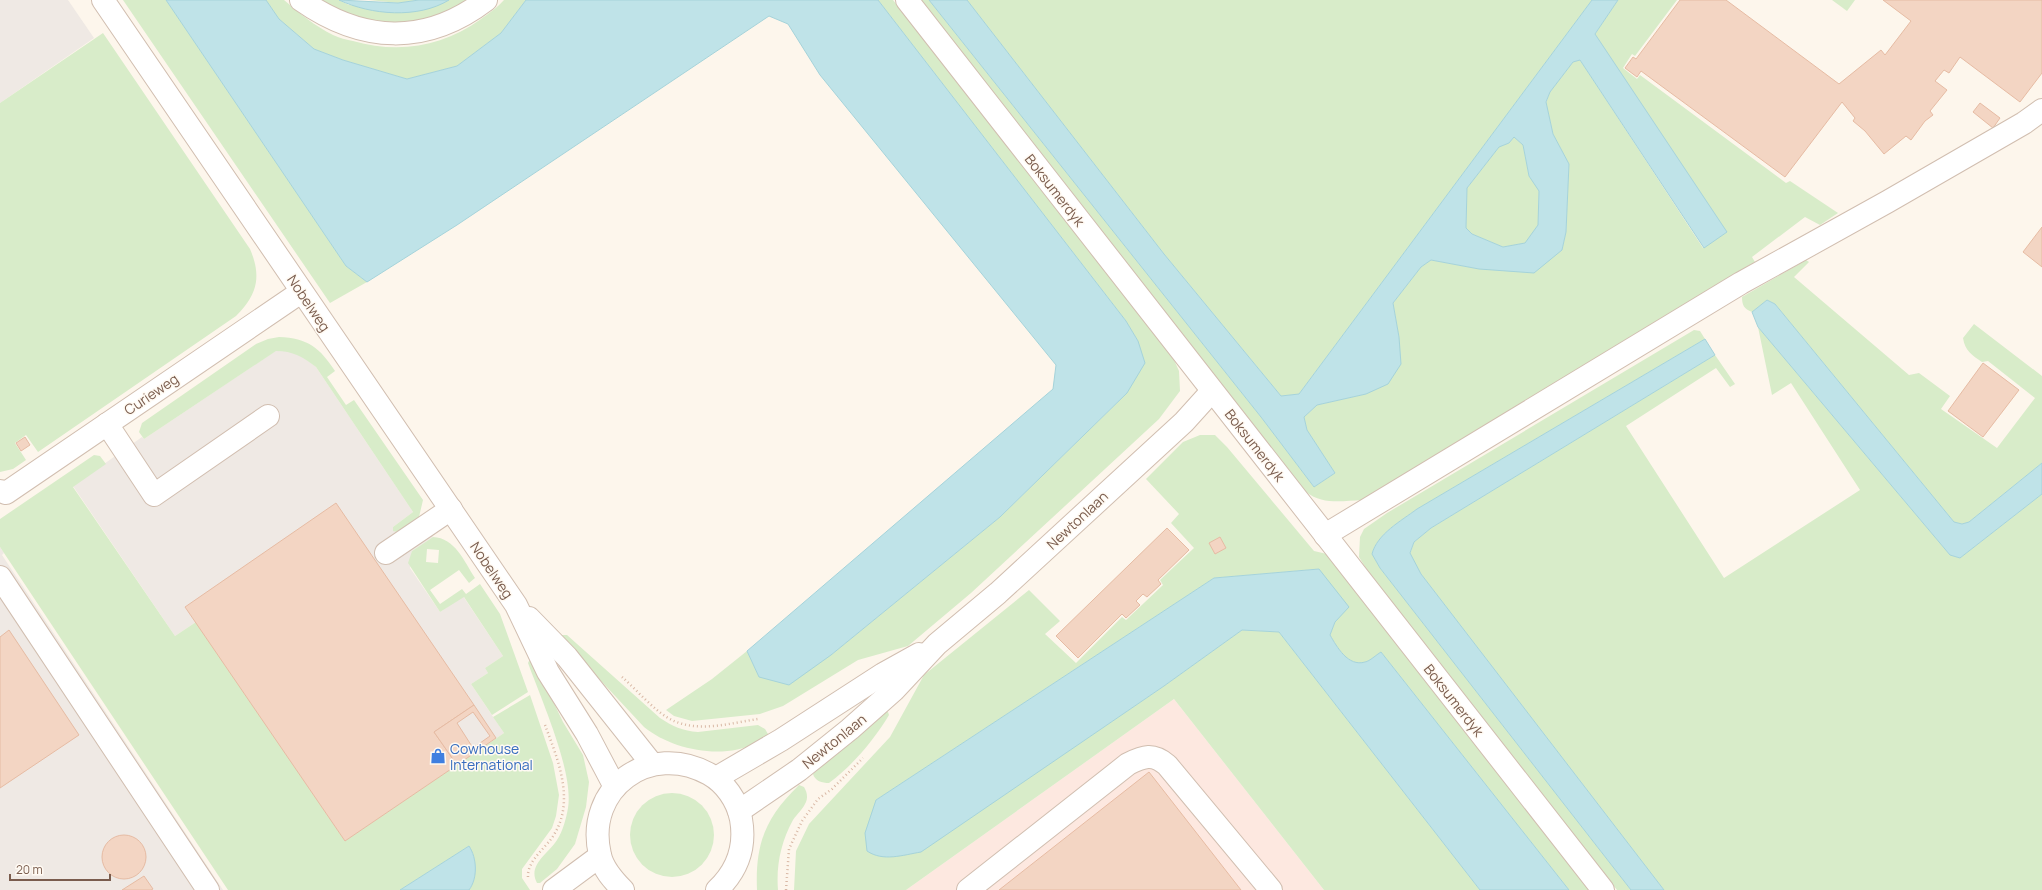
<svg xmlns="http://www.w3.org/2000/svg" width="2042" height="890" font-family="Manrope,sans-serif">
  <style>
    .commercial { fill: #fde8e0 }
    .industrial { fill: #efe9e4 }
    .green { fill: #d8ecc9; fill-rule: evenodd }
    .water { fill: #bfe3e8; stroke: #a5d3da; fill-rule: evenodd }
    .building { fill: #f3d5c3; stroke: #e6bba3; fill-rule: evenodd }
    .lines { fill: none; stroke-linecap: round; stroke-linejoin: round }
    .minor-casing { stroke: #d1beb0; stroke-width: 24 }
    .path { stroke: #d9b8a5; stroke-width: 2.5; stroke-dasharray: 1 3; stroke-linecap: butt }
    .minor { stroke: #fff; stroke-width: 22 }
    .labels { text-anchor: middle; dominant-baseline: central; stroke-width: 3; stroke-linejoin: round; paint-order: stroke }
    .street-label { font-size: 14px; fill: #7a5c4d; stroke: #fffaf3 }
    .shop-label { font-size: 14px; fill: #366cbe; stroke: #fffaf3; text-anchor: start }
  </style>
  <rect width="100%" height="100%" fill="#fdf6ec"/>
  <path class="commercial" d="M1174 699 1324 890H906Z"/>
  <g class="industrial">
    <path d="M0 0H68L94 38 0 103Z"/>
    <path d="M277 350 289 351 302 356 316 367 413 512 393 527 397 532 419 517 433 537 412 551 410 568 440 612 463 596 503 656 485 668 488 673 471 684 504 733 345 841 196 622 175 636 73 486 142 437 144 439Z"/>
    <path d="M0 547 4 553 2 555 223 890H0Z"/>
  </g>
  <g class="green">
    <path d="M123 0H166L346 266 367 282 330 303Z"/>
    <path d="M266 0H284C299 13 315 26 333 35 339 38 347 40 353 41 399 54 442 47 481 19 489 13 497 8 504 0H526L501 33 457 66 407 79 343 60 314 49 279 19Z"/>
    <path d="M319 0H339L349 5 423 9 449 0H468C432 23 388 29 347 15 337 11 328 5 319 0Z"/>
    <path d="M369 0H419L398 3Z"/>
    <path d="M878 0H893L1170 351 1179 371 1180 391 1159 419 971 593 908 646 858 660 783 706 760 714 692 721 674 716 666 710 712 679 747 651 759 677 831 655 1000 517 1127 393 1138 341 1126 321Z"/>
    <path d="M920 0H929L1261 417 1314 487 1335 473 1307 430 1304 417 1317 405 1366 394 1399 337 1393 303 1421 267 1431 260 1479 269 1562 250 1566 232 1569 164 1553 134 1546 103 1550 92 1573 62 1580 60 1703 248 1727 232 1595 34 1618 0H1677L1635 56 1632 54 1623 68 1637 79 1640 75 1786 183 1790 181 1838 213 1820 225 1805 217 1752 257 1755 262 1716 285 1701 298 1362 500C1342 501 1323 505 1306 492Z"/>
    <path d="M967 0H1592L1299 394 1281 396 1164 254Z"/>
    <path d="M1832 0H1855L1847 11Z"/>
    <path d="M103 33 250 249C262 277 257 295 236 316L38 452 26 435 15 443 26 460 13 469 0 472V103Z"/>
    <path d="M1514 137 1523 145 1529 176 1539 190 1538 225 1526 243 1503 247 1472 234 1466 228 1467 188 1499 147 1509 143Z"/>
    <path d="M1806 260 1809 262 1794 277 1909 375 1919 373 1950 396 1941 409 1997 448 2035 398 1988 361 1982 362C1972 355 1965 351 1963 338L1974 324 2042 376V463L1969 522 1962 524 1954 522 1775 304 1767 300 1752 312C1744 309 1742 305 1742 297Z"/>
    <path d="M1758 327 1950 555 1960 558 2042 494V890H1664L1421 574 1410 554 1414 542 1431 528 1715 355 1735 384 1730 387 1716 368 1626 426 1724 578 1860 490 1791 383 1772 395Z"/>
    <path d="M1694 330 1700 331 1705 339 1417 509C1401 521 1377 534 1372 554L1380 568 1631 890H1617L1369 573 1359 557 1360 537 1364 529 1387 513Z"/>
    <path d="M279 337C308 338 320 348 335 371L327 377 346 405 354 400 423 500 419 517 397 532 393 531V527L413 512 316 367C303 357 293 351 276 351L144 439 139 432 142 423 256 344 268 339Z"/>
    <path d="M1200 435H1215L1227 447 1314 551 1327 554 1590 890H1569L1381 652C1376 655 1370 661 1365 662 1348 667 1337 647 1330 635L1335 622 1318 569 1214 578 876 800 921 851 1164 686 1242 630 1279 632 1480 890H1324L1174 699 906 890H794L796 851 809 824 890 737 924 675 1029 590 1060 621 1045 634 1076 663 1122 617 1126 620 1163 585 1160 580 1194 548 1171 523 1179 514 1146 479 1183 442Z"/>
    <path d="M94 455 100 456 106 464 73 487 175 636 196 622 345 841 504 733 493 717 530 695 553 763 559 795 556 816 552 828 522 869V878L530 890H469C478 878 477 858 469 846L400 890H228L0 547V519Z"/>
    <path d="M433 537C455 538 464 561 475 578L469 583 459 570 430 590 440 604 462 589 466 594 480 584 500 614 528 692 492 715 471 684 488 673 485 668 503 656 464 597 440 612 408 563 412 551ZM427 549 439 550 438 563 426 562Z"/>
    <path d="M562 635H567L660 718C672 726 683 731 698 732L758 725 765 729 768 734C766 739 761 740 756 743 723 760 672 750 644 727L562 639Z"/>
    <path d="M530 659 533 660 563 722 583 755 589 782 586 807 575 844 557 869 540 883H537C527 865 549 853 557 840 563 831 566 819 568 808 574 772 541 699 528 663Z"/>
    <path d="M885 711 888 712 889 715C874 740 853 765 829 783 822 783 815 781 813 774Z"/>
    <path d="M799 785 804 787C807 792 808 797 806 802 803 809 797 814 793 820 781 842 776 865 778 890H757C755 843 766 817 799 785Z"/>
    <circle cx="672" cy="835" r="42"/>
  </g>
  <g class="water">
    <path d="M166 0H266L279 19 314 49 343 60 407 79 457 66 501 33 526 0H878L1126 321 1138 341 1145 363 1127 393 1000 517 831 655 789 685 759 677 747 651 1053 389 1056 365 820 75 788 24 769 16 457 225 367 282 346 266Z"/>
    <path d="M339 0 398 3 419 0H449C418 19 371 15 339 0Z"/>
    <path d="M929 0H967L1164 254 1281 396 1299 394 1592 0H1618L1595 34 1727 232 1704 248 1580 60 1573 62 1550 92 1546 102 1553 134 1569 164 1566 232 1562 250 1534 273 1479 269 1431 260 1421 267 1393 303 1399 337 1401 364 1388 384 1366 394 1317 405 1304 417 1307 430 1335 473 1314 487 1261 417ZM1514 137 1523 145 1529 176 1539 191 1538 225 1525 243 1503 247 1472 234 1466 228 1467 188 1499 147 1509 143Z"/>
    <path d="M1767 300 1775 304 1954 522 1962 524 1969 522 2042 463V494L1960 558 1950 555 1758 327 1752 312Z"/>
    <path d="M1705 339 1715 355 1431 528 1414 542 1410 553 1421 574 1664 890H1631L1380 568 1372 554C1377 534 1401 521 1417 509Z"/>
    <path d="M1319 569 1349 607 1335 622 1330 635C1337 647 1348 667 1365 662 1370 661 1376 655 1381 652L1569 890H1480L1279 632 1242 630 1164 686 921 852C903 855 883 862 867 851L865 833 876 800 1214 578Z"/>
    <path d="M469 846C477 858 478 878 469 890H400Z"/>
  </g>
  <g class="building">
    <path d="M1680 0H1726L1839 84 1881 50 1885 55 1911 21 1883 0H2042V73L2020 102 1960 57 1949 73 1944 70 1935 81 1947 90 1930 111 1933 115 1925 121 1911 140 1906 136 1884 154 1865 131 1853 121 1855 118 1842 102 1785 177 1641 71 1637 77 1625 68 1633 57 1636 59Z"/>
    <path d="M1980 103 2000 118 1993 128 1973 112Z"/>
    <path d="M2042 227V267L2023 252Z"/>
    <path d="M1983 363 2019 390 1983 437 1948 411Z"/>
    <path d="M25 437 30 445 21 451 16 443Z"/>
    <path d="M336 503 474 705 434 732 457 765 345 841 185 607Z"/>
    <path d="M1167 528 1189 550 1158 580 1161 584 1147 597 1143 594 1136 601 1140 605 1126 618 1122 614 1078 658 1056 636Z"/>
    <path d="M1220 537 1226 548 1215 554 1209 543Z"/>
    <path d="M9 630 79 735 0 788V637Z"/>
    <path d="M474 705 496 738 457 765 434 732ZM473 712 490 736 473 748 457 723Z"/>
    <path d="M1149 772 1241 890H999L1013 879Z"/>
    <circle cx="124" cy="857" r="22"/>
    <path d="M144 876 153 889 151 890H122Z"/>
  </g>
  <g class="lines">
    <defs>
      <g id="minor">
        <path d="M103 0 516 605 548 672 587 734 615 787"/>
        <path d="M301 0C362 43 426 46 486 0"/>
        <path d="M907 0 1603 890"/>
        <path d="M107 424 154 495 268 416"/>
        <path d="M0 491 6 493 301 292"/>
        <path d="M1325 535 1741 283 1887 202 2024 123 2042 110"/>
        <path d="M386 553 451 509"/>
        <path d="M0 577 208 890"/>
        <path d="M529 618 567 657 652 764"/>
        <path d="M716 778 781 740 883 674 919 654"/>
        <path d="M739 811 799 770 850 729 894 690 937 644 998 593 1184 422 1212 391"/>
        <path d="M554 890 600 856"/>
        <path d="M623 890C613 880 603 869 600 855 584 788 650 741 709 774 725 783 737 800 741 819 746 847 738 870 717 890"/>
        <path d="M968 890 1128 764C1144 756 1153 753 1167 765L1271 890"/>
      </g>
    </defs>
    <use href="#minor" class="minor-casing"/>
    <g class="path">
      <path d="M622 677C637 690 655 712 672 720 698 733 731 723 758 719"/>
      <path d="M528 877C527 862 543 850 551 839 577 804 558 760 545 725"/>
      <path d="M786 890 789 849 802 821 818 799 832 789 863 758"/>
    </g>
    <use href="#minor" class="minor"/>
  </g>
  <defs>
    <symbol id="shop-bare" viewBox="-9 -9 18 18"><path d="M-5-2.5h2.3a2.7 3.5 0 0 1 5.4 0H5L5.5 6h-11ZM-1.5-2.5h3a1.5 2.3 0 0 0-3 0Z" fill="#3f7fe0" stroke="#fffaf3" stroke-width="2.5" paint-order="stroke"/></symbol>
  </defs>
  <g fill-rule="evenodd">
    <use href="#shop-bare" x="427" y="745" width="22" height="22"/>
  </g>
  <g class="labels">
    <g class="street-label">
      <text transform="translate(1055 190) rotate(52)">Boksumerdyk</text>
      <text transform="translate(309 303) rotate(56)">Nobelweg</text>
      <text transform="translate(151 394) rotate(-34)">Curieweg</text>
      <text transform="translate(1255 445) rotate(52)">Boksumerdyk</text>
      <text transform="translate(1077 520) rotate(-43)">Newtonlaan</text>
      <text transform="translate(492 570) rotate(56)">Nobelweg</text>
      <text transform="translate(1454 700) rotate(52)">Boksumerdyk</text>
      <text transform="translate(834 741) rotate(-39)">Newtonlaan</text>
    </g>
    <g class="shop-label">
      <text x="450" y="748">Cowhouse<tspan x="450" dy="16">International</tspan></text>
    </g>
  </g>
  <path d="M10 874v6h100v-6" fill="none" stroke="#7a5c4d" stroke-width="2"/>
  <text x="16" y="874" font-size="12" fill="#7a5c4d" stroke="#fffaf3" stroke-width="3" paint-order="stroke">20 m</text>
</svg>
